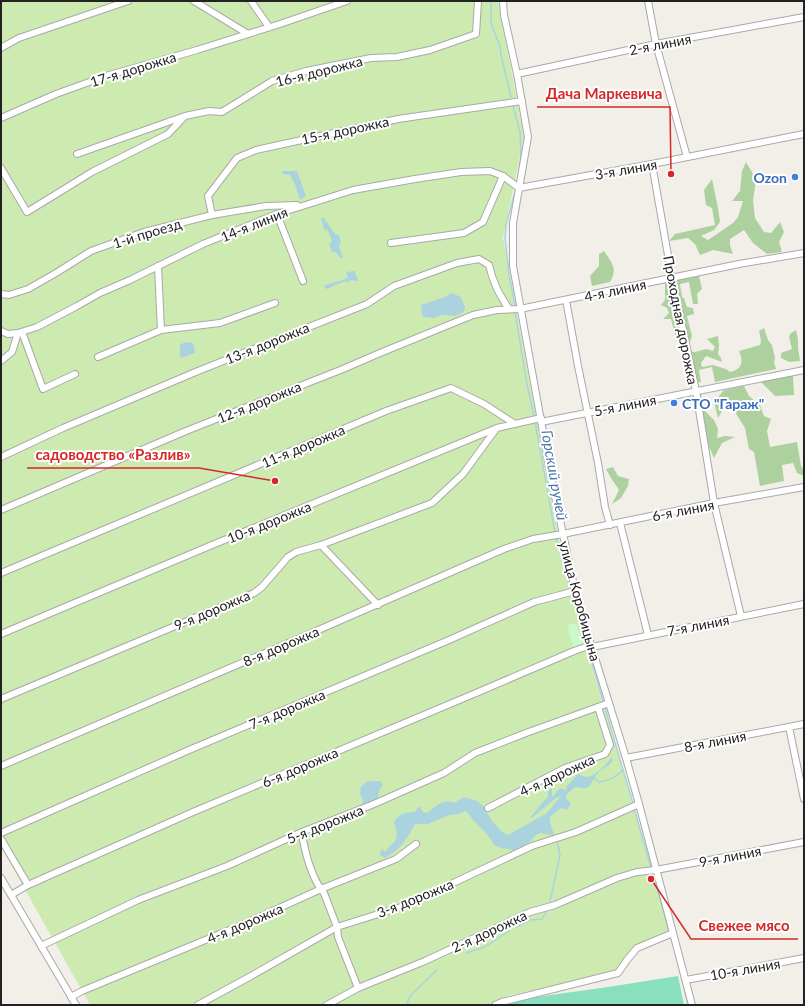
<svg xmlns="http://www.w3.org/2000/svg" width="805" height="1006" font-family="Lato,sans-serif">
  <style>
    .grass { fill: #cdebb0 }
    .forest { fill: #add19e }
    .park { fill: #c8facc }
    .pitch { fill: #88e0be }
    .water { fill: #aad3df }
    .lines { fill: none; stroke-linecap: round; stroke-linejoin: round }
    .stream { stroke: #aad3df; stroke-width: 1.5 }
    .minor-casing { stroke: #a9a9a9; stroke-width: 8 }
    .minor { stroke: #fff; stroke-width: 6 }
    .shop-dot { fill: #3f7fe0; stroke: #fff; stroke-width: 1.5 }
    .labels { text-anchor: middle; dominant-baseline: central; stroke-width: 4; stroke-linejoin: round; paint-order: stroke }
    .street-label { font-size: 14px; fill: #222; stroke: #fff }
    .shop-label { font-size: 14px; font-weight: bold; fill: #366cbe; stroke: #fff; text-anchor: end }
    .water-label { font-size: 15px; font-style: italic; fill: #4a7aab; stroke: #fff }
    .leader { fill: none; stroke: #d62828; stroke-width: 1.5 }
    .callout-dot { fill: #d62828; stroke: #fff; stroke-width: 1.5 }
    .callout-label { font-size: 15px; text-anchor: middle; font-weight: bold; fill: #d62828; stroke: #fff; stroke-width: 4; stroke-linejoin: round; paint-order: stroke }
  </style>
  <rect width="100%" height="100%" fill="#f2efe9"/>
  <path class="grass" d="M1 1H498L524 137 503 238 559 539 586 648 671 930 632 948 616 973 511 995 499 999 487 1005H90L1 847Z"/>
  <g class="forest">
    <path d="M746 162 756 179 753 201 755 218 764 232 771 233 780 222 784 232 779 242 782 252 767 254 753 243 744 230 730 239V245L733 254 713 250 700 255 695 244 688 238 669 241 675 234 715 225 712 208 706 205 704 190 712 179 718 208 720 222 714 230 701 236 708 240 733 223 738 217 743 201H732L740 191 742 171Z"/>
    <path d="M604 251C612 263 618 269 610 282L592 286 590 276 599 266V254Z"/>
    <path d="M699 276 702 289 697 294 698 304H693L689 282 680 284 682 297 684 298 687 307 693 308 694 314 687 316 692 336 690 342H687L674 281Z"/>
    <path d="M665 282H671L683 343 676 338 671 319H663L669 313 667 308 661 305 665 300Z"/>
    <path d="M764 328 768 340 772 345 775 358 774 362 776 369 715 382 712 367 699 370 701 382 695 383 689 351 695 352 706 349 713 351 715 347 707 339 718 336 719 345 718 354 721 358 722 362 706 356 701 363 702 367 713 365 726 369 730 372C742 369 744 362 739 351L760 345 761 341 759 331Z"/>
    <path d="M796 330 798 340V347L800 361 789 362 781 358V353L792 349 789 337 790 334Z"/>
    <path d="M793 375 794 395 775 396 761 382Z"/>
    <path d="M744 386 749 396 760 405 764 416 771 419 767 431 770 447 797 442 801 466 804 470V476L797 473 793 463 782 465 784 481 760 486 754 452 749 449 745 428 728 401 718 418 714 402 724 390Z"/>
    <path d="M701 394 702 402 706 412 714 420 718 429 717 438 725 436 735 437 722 443 714 458 706 440 698 395Z"/>
    <path d="M613 467 618 476 629 479 628 486 621 498 612 504 619 490 611 478 606 469Z"/>
  </g>
  <path class="park" d="M576 623 583 645 574 648 567 625Z"/>
  <path class="pitch" d="M678 976 684 1005H502L515 1000 608 987Z"/>
  <g class="water">
    <path d="M282 171H297L306 196 300 200 295 185 290 175 282 174Z"/>
    <path d="M321 218H324L335 234 339 235 341 242 339 247 343 258H340L336 252H332L329 245 332 241 328 231 324 229Z"/>
    <path d="M355 271 356 276 358 279 357 281 350 280 348 283 345 281 327 289 324 287 325 285 343 280 348 277 346 272Z"/>
    <path d="M452 293 461 297 465 307 464 312 455 316 442 315 433 318 423 317 422 314 421 305 447 296Z"/>
    <path d="M191 342 194 345 195 353 181 358 180 356V345L183 343Z"/>
    <path d="M611 758 613 759C611 766 604 767 599 772 595 776 591 785 587 788 584 789 578 787 575 787L566 795V798L571 804 567 810 561 808 550 817C549 824 553 829 554 836L541 833 536 835 526 846 518 851 501 848 494 845 487 834 472 819 471 817 466 811 458 814 449 815 428 824H415C407 839 401 849 385 858L380 855 381 849 386 852C388 847 389 847 392 844 400 838 396 830 394 822 401 812 404 813 415 812L418 807H420L423 812 427 813C435 807 443 798 454 803L464 797 477 801 483 806 492 821 502 832 508 835 547 813 560 797 556 798 533 817 529 818C537 811 540 804 548 797V792L552 787V797L560 788 564 790 567 789 566 787 578 774C581 775 585 777 588 777 595 776 608 763 611 758Z"/>
    <path d="M372 781H380L383 785C379 790 378 793 378 799L363 805 362 798 360 794 361 787 366 782Z"/>
  </g>
  <g class="lines">
    <g class="stream">
      <path d="M491 1V22L495 34 500 46 501 55 511 97"/>
      <path d="M513 106 520 132 521 158 517 182"/>
      <path d="M515 306 509 274 505 238 506 225 516 188"/>
      <path d="M515 311 526 379 534 417"/>
      <path d="M535 422 555 532"/>
      <path d="M556 537 570 589"/>
      <path d="M572 594 586 644"/>
      <path d="M803 600 804 599"/>
      <path d="M588 650 603 701"/>
      <path d="M623 770 633 803"/>
      <path d="M594 778 599 782C609 781 616 777 623 770L605 708"/>
      <path d="M634 808 651 868"/>
      <path d="M653 873 669 931"/>
      <path d="M550 902 560 855 558 845 556 841"/>
      <path d="M516 927 531 920 542 919 547 910"/>
      <path d="M466 953 485 947 509 931"/>
      <path d="M678 962 688 1005"/>
      <path d="M406 1005 411 995 437 970"/>
    </g>
    <defs>
      <g id="minor">
        <path d="M194 1 248 34"/>
        <path d="M251 1 269 27"/>
        <path d="M503 1 504 15 517 74 528 137 513 223V266L552 482 575 591 591 645 626 758 639 804 692 1005"/>
        <path d="M648 1 656 44 687 157"/>
        <path d="M1 48 19 38 128 1"/>
        <path d="M517 74 656 44 804 17"/>
        <path d="M1 118 56 94 106 76 197 50 280 24 347 1"/>
        <path d="M77 154 185 116 209 111 222 112 272 81 306 71 371 58 397 57 430 50 476 34 478 1"/>
        <path d="M652 164 672 278 696 391 714 503 741 616"/>
        <path d="M1 168 27 212 92 172 168 134 184 117"/>
        <path d="M277 214 303 281"/>
        <path d="M212 215 208 196 237 158 256 150 398 119 522 101"/>
        <path d="M391 243 464 233 483 222 503 176"/>
        <path d="M158 266 161 330"/>
        <path d="M1 294 9 295 28 289 56 273 91 251 144 232 212 215 266 206 297 205"/>
        <path d="M566 300 578 366 598 463 605 507 610 525"/>
        <path d="M1 331 8 334 18 333 37 327 77 306 100 293 130 280 203 244 277 214 353 190 415 179 461 172 490 171 503 176 519 188 652 164 804 134"/>
        <path d="M22 332 43 389 75 374"/>
        <path d="M98 357 161 330 220 323 275 303"/>
        <path d="M1 361 12 352 18 333"/>
        <path d="M541 422 804 370"/>
        <path d="M1 457 63 428 198 371 367 304 394 286 457 263 479 259 489 265C493 283 499 294 509 309"/>
        <path d="M1 510 186 431 343 369 380 353 473 315 497 310 520 309 739 264 804 253"/>
        <path d="M620 523 648 635"/>
        <path d="M321 545 378 605"/>
        <path d="M1 573 386 411 451 388 484 404 515 424"/>
        <path d="M1 634 212 545 497 428 541 418"/>
        <path d="M592 647 804 604"/>
        <path d="M1 699 254 593 262 587 288 557 296 552 321 545 432 503 463 474 496 429"/>
        <path d="M789 727 804 799"/>
        <path d="M626 758 804 724"/>
        <path d="M1 766 300 638 504 549 533 539 563 534 714 503 804 487"/>
        <path d="M488 808 565 768 605 754 610 745 598 707"/>
        <path d="M302 832C304 850 312 880 324 893L337 927 338 937 358 988"/>
        <path d="M1 833 189 750 449 640 534 602 575 591"/>
        <path d="M1 839 28 885"/>
        <path d="M1 878 76 1005"/>
        <path d="M11 895 28 885 193 812 476 693 574 651 591 645"/>
        <path d="M41 946 138 900 227 866 302 832 374 804 444 773 475 753 526 733 609 703"/>
        <path d="M686 980 804 958"/>
        <path d="M71 997 82 991 244 924 321 889 396 859 416 844"/>
        <path d="M198 1005 251 976 337 927 404 906 532 846 576 832 639 804"/>
        <path d="M327 1005 358 988 425 961 530 912 555 905 617 878 637 872 656 870 804 842"/>
        <path d="M495 1005 502 1002 618 973 627 960 637 948 673 933"/>
      </g>
    </defs>
    <use href="#minor" class="minor-casing"/>
    <use href="#minor" class="minor"/>
  </g>
  <g class="shop-dot">
    <circle cx="795" cy="177" r="4"/>
    <circle cx="674" cy="403" r="4"/>
  </g>
  <g class="labels">
    <g class="street-label">
      <text transform="translate(660 44) rotate(-11)">2-я линия</text>
      <text transform="translate(133 69) rotate(-17)">17-я дорожка</text>
      <text transform="translate(319 71) rotate(-14)">16-я дорожка</text>
      <text transform="translate(345 130) rotate(-12)">15-я дорожка</text>
      <text transform="translate(626 169) rotate(-10)">3-я линия</text>
      <text transform="translate(254 224) rotate(-22)">14-я линия</text>
      <text transform="translate(147 233) rotate(-17)">1-й проезд</text>
      <text transform="translate(615 290) rotate(-12)">4-я линия</text>
      <text transform="translate(681 320) rotate(79)">Проходная дорожка</text>
      <text transform="translate(267 343) rotate(-22)">13-я дорожка</text>
      <text transform="translate(259 402) rotate(-22)">12-я дорожка</text>
      <text transform="translate(625 405) rotate(-11)">5-я линия</text>
      <text transform="translate(303 446) rotate(-23)">11-я дорожка</text>
      <text transform="translate(683 510) rotate(-11)">6-я линия</text>
      <text transform="translate(269 522) rotate(-22)">10-я дорожка</text>
      <text transform="translate(580 601) rotate(75)">улица Коробицына</text>
      <text transform="translate(212 610) rotate(-23)">9-я дорожка</text>
      <text transform="translate(698 625) rotate(-11)">7-я линия</text>
      <text transform="translate(281 646) rotate(-23)">8-я дорожка</text>
      <text transform="translate(287 709) rotate(-23)">7-я дорожка</text>
      <text transform="translate(715 741) rotate(-11)">8-я линия</text>
      <text transform="translate(300 767) rotate(-23)">6-я дорожка</text>
      <text transform="translate(557 775) rotate(-25)">4-я дорожка</text>
      <text transform="translate(325 824) rotate(-22)">5-я дорожка</text>
      <text transform="translate(730 856) rotate(-11)">9-я линия</text>
      <text transform="translate(415 898) rotate(-22)">3-я дорожка</text>
      <text transform="translate(245 923) rotate(-23)">4-я дорожка</text>
      <text transform="translate(489 931) rotate(-25)">2-я дорожка</text>
      <text transform="translate(745 969) rotate(-10)">10-я линия</text>
    </g>
    <g class="shop-label">
      <text x="787" y="177">Ozon</text>
      <text x="682" y="403" text-anchor="start">СТО "Гараж"</text>
    </g>
    <g class="water-label">
      <text transform="translate(555 475) rotate(80)">Горский ручей</text>
    </g>
  </g>
  <path class="leader" d="M671 174L670 107H537M275 481L199 468H27M651 879L691 939H798"/>
  <g class="callout-dot">
    <circle cx="671" cy="174" r="4"/>
    <circle cx="275" cy="481" r="4"/>
    <circle cx="651" cy="879" r="4"/>
  </g>
  <g class="callout-label">
    <text x="604" y="99">Дача Маркевича</text>
    <text x="113" y="460">садоводство «Разлив»</text>
    <text x="744" y="931">Свежее мясо</text>
  </g>
  <rect width="805" height="1006" fill="none" stroke="#222222" stroke-width="4"/>
</svg>
